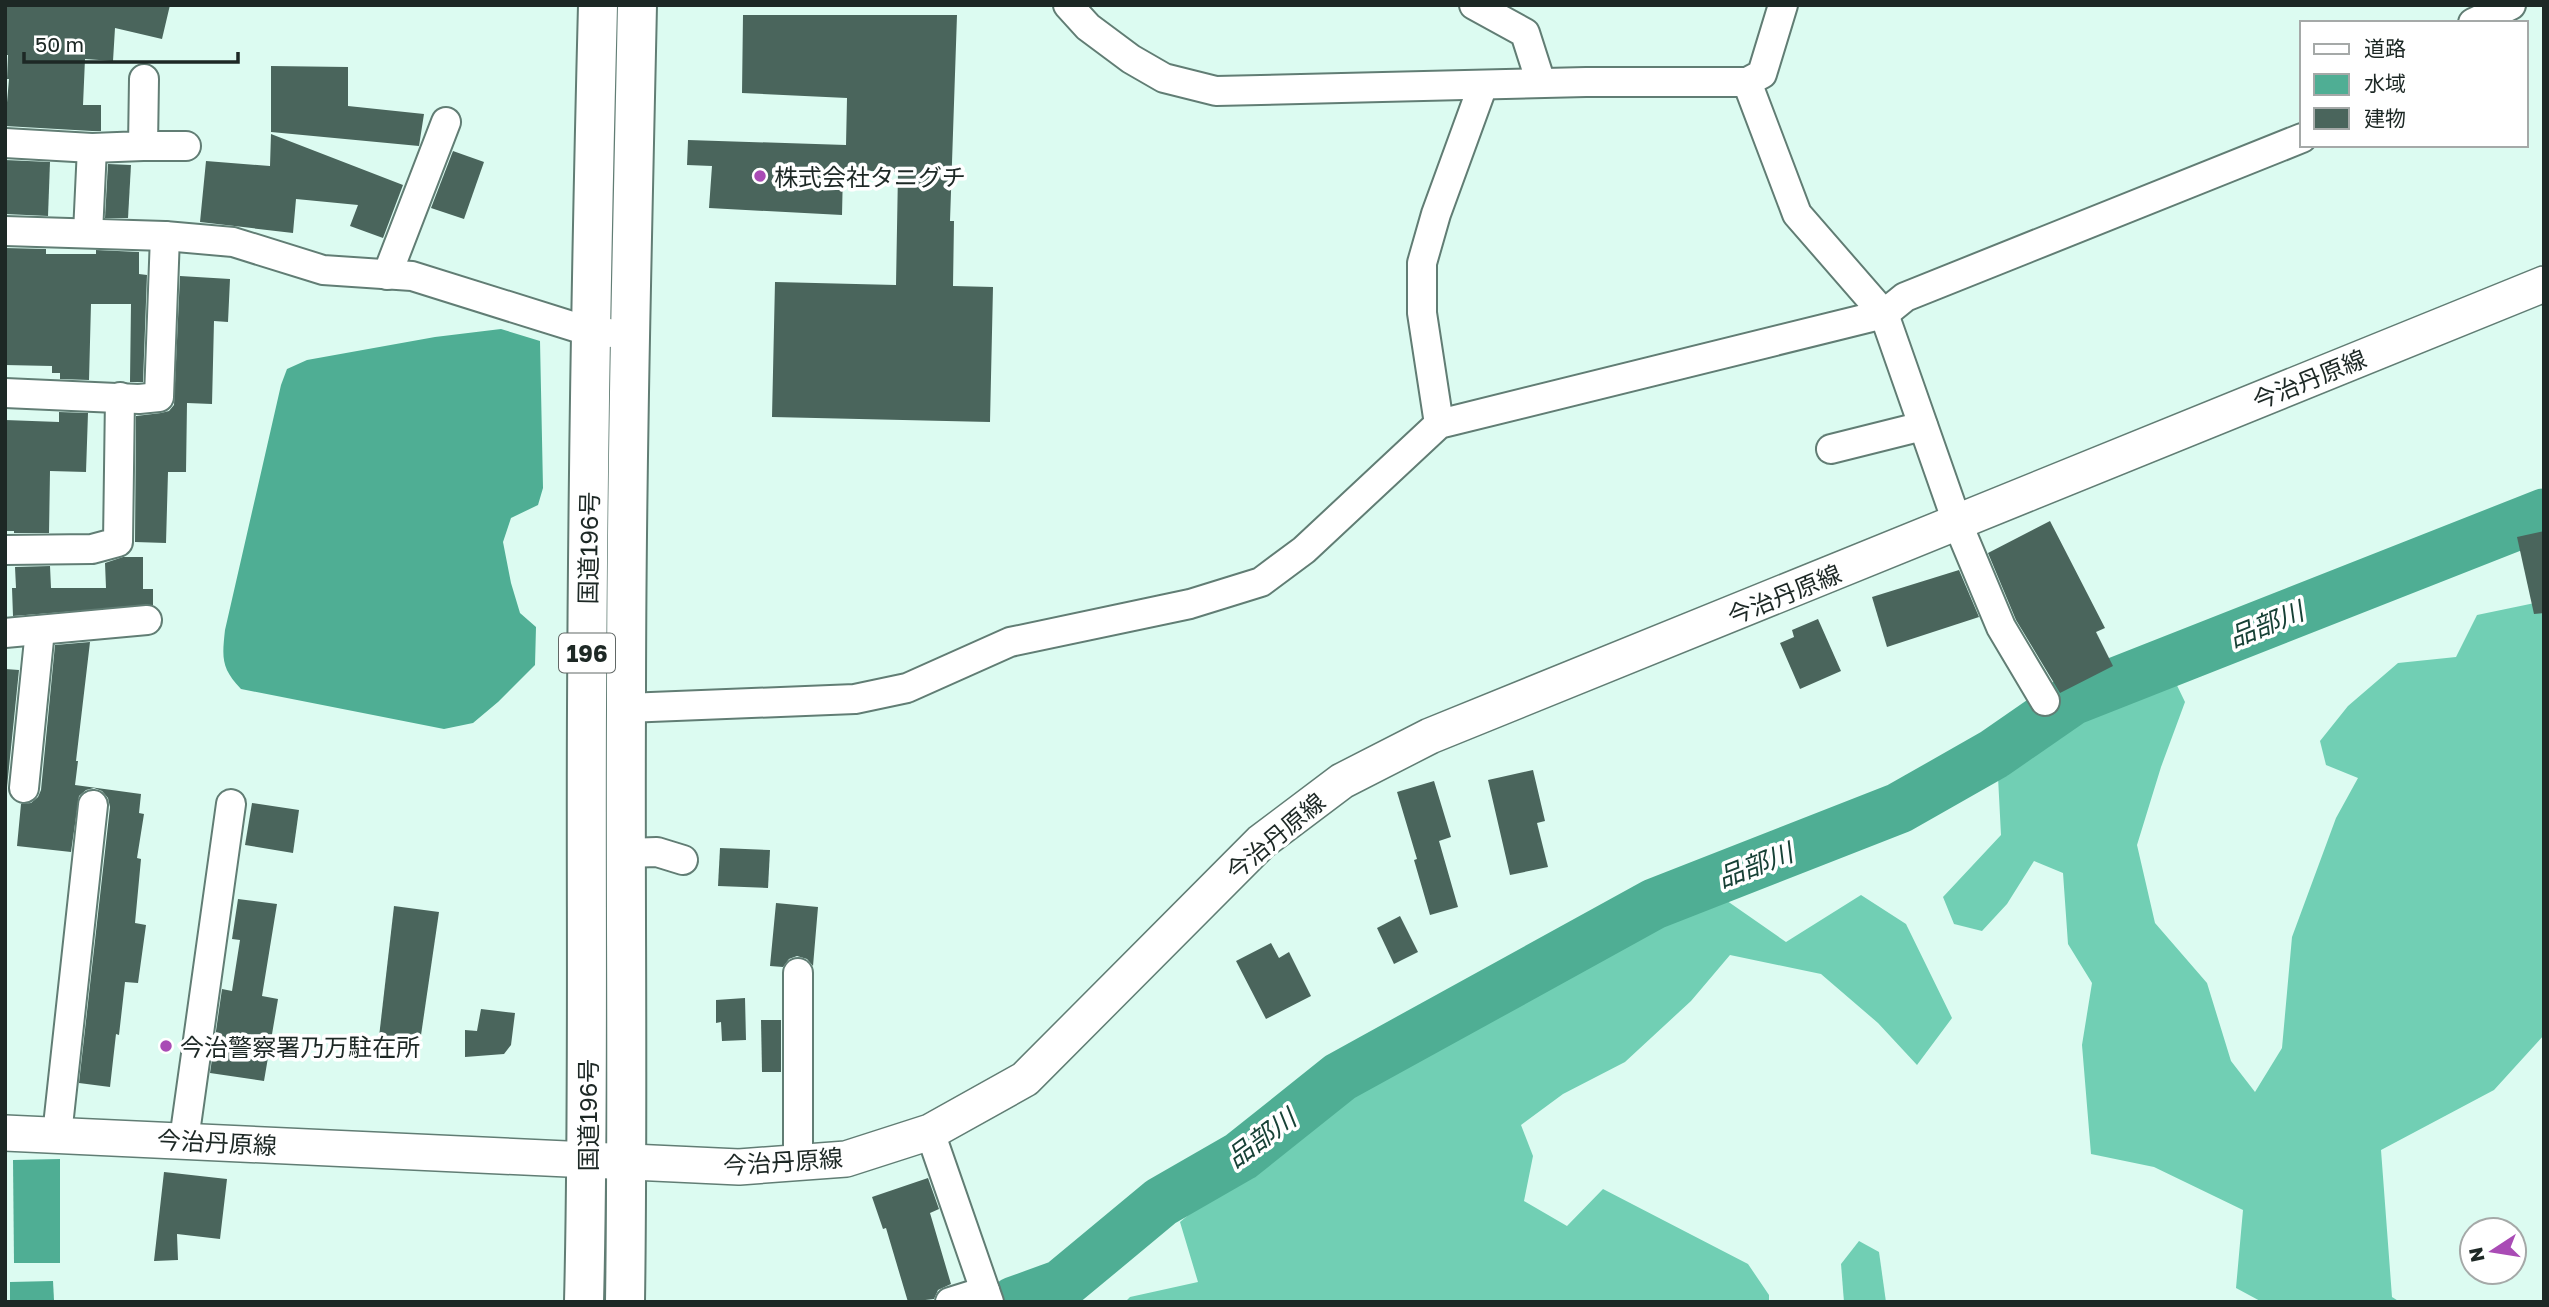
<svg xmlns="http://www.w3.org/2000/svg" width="2549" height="1307" font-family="'Golos Text','Noto Sans JP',sans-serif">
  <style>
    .forest { fill: #71cfb4 }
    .water { fill: #4fae94 }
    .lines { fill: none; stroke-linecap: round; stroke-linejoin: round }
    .river { stroke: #4fae94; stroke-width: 51 }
    .building { fill: #4a655c }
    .minor-casing { stroke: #617d74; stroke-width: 32 }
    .major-casing { stroke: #617d74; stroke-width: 38 }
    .highway-casing { stroke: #617d74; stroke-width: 42 }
    .minor { stroke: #fff; stroke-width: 28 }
    .major { stroke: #fff; stroke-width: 35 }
    .highway { stroke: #fff; stroke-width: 38 }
    .poi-dot { fill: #a94bb5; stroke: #fff; stroke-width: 2.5 }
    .labels { text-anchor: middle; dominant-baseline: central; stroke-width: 7; stroke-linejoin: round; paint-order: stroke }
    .shield { fill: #fff; stroke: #616866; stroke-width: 2 }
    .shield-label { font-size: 23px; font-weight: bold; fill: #1d2825 }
    .poi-label { font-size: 24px; fill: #1d2825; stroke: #fff; text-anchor: start }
    .street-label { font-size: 24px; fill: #1d2825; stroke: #fff }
    .water-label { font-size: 26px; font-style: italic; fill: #174136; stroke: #fff }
  </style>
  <rect width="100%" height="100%" fill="#dcfbf1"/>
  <g class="forest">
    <path d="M2544 601V1035L2494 1090 2381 1150 2392 1297 2400 1302H2262L2236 1288 2243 1210 2154 1167 2091 1154 2082 1045 2092 983 2068 944 2063 873 2034 861 2007 904 1982 931 1954 924 1943 897 2001 835 1998 777 2077 710 2171 673 2185 702 2161 767 2137 845 2155 923 2207 983 2231 1061 2255 1092 2282 1048 2292 937 2336 818 2358 778 2326 765 2320 741 2348 706 2398 663 2456 657 2477 615Z"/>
    <path d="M1861 895 1906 924 1952 1018 1917 1065 1878 1023 1821 974 1730 955 1691 1001 1625 1062 1563 1094 1521 1125 1533 1156 1524 1201 1567 1226 1603 1189 1748 1264 1769 1295V1302H1125L1130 1297 1198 1282 1180 1222 1320 1106 1457 1033 1655 922 1720 896 1786 942Z"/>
    <path d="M1859 1241 1879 1252 1886 1302H1844L1841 1264Z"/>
  </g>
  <g class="water">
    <path d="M501 329 540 341 543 488 538 505 511 518 503 542 511 583 520 613 536 627 535 665 498 702 473 723 444 729 241 689C221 668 222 658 225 630L281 385 287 369 307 360 435 337Z"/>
    <path d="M60 1159V1263H14L13 1160Z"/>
    <path d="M53 1281 54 1300 10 1302V1282Z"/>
  </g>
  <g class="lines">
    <path class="river" d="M1014 1302 1061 1285 1161 1202 1241 1156 1340 1077 1654 904 1899 808 1994 754 2072 700 2544 514"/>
  </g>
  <g class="building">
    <path d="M5 5H170L162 39 115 28 113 61 85 59 83 105H101V131H92L5 126 9 79H7L8 55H5Z"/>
    <path d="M743 15H957L950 221H954L953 286 993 287 990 422 772 417 775 282 896 285 898 172 843 170 842 215 709 208 712 166 687 165 688 140 846 145 847 98 742 93Z"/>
    <path d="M271 66 348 67V106L424 114 419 146 271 132Z"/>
    <path d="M271 134 403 185 383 238 350 226 358 205 296 199 293 233 200 222 206 161 270 166Z"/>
    <path d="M453 151 484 162 464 219 431 208Z"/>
    <path d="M5 160 50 162 48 216 5 214Z"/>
    <path d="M108 164 131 165 128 218H105Z"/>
    <path d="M5 248 46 249V254H96V250L139 252V274L147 275 143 382H130L131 304H91L89 380 60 379V373H52V366L5 365Z"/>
    <path d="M180 276 230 279 228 322 214 321 212 404 187 403 186 472H168L166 543 135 542 136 416 161 413 169 411 174 405Z"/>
    <path d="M59 412 88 413 86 472 50 471 49 533H14V531H5V420L59 422Z"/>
    <path d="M2050 521 2105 628 2096 632 2113 666 2060 693 2016 620 1988 553Z"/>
    <path d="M2544 531V613L2534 614 2517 537Z"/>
    <path d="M123 557H143V589H153V605L13 616 12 588H16L15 567 50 566 51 588H106L105 563Z"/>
    <path d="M1959 570 1979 617 1887 647 1872 597Z"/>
    <path d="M1818 619 1841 671 1800 689 1780 643 1794 637 1792 630Z"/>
    <path d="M90 642 76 761H78L75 785 141 794 139 813 144 814 137 858 141 859 135 923 146 925 138 983 125 982 119 1035 116 1034 110 1087 79 1083 110 807 108 798 102 791 94 788 86 790 79 796 71 852 17 846 21 804 31 803 38 797 41 790 55 645Z"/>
    <path d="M5 669 19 670 7 787H5Z"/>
    <path d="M1533 770 1545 821 1537 823 1548 867 1510 875 1488 780Z"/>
    <path d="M1434 781 1451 837 1439 841 1458 907 1430 915 1414 860 1417 859 1397 792Z"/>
    <path d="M252 803 299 810 293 853 245 845Z"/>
    <path d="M720 848 770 850 768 888 718 886Z"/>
    <path d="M238 899 277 904 262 996 278 999 264 1081 210 1073 222 989 232 991 240 940 232 939Z"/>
    <path d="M776 903 818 907 813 966 807 959 797 956 789 959 783 967 770 966Z"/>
    <path d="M394 906 439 912 420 1042 379 1037Z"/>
    <path d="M1400 916 1418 952 1394 964 1377 928Z"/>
    <path d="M1271 943 1279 958 1289 952 1311 996 1266 1019 1236 961Z"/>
    <path d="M745 998 746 1040 722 1041 721 1022 716 1023V1000Z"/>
    <path d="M481 1009 515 1013 511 1045 504 1054 465 1057V1030L477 1031Z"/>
    <path d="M761 1020H781V1072H762Z"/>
    <path d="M164 1172 227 1179 220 1239 177 1234 178 1260 154 1261Z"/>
    <path d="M928 1178 939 1209 930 1213 951 1284 938 1290 934 1299 908 1302 886 1228 883 1229 872 1197Z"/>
  </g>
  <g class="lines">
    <defs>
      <g id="minor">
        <path d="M1068 5 1088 27 1131 59 1164 78 1216 91 1586 82H1747L1762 74 1783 5"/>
        <path d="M1474 5 1525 33 1541 83"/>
        <path d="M2473 23 2511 5"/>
        <path d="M1747 82 1797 214 1884 314 1957 522 2001 627 2045 701"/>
        <path d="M5 143 92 148 143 146 144 79"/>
        <path d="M143 146H186"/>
        <path d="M5 231 165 236 233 242 323 270 412 276 591 332 609 333"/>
        <path d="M88 233 92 148"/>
        <path d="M387 275 446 122"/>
        <path d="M5 393 139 399 159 397 165 236"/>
        <path d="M1439 424 1422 313V263L1436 214 1483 85"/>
        <path d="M1831 449 1923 426"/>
        <path d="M5 550 92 549 118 542 120 397"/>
        <path d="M5 633 147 620"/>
        <path d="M626 708 855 699 907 688 1010 642 1190 604 1261 582 1304 550 1439 424 1884 314 1905 297 2302 138"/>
        <path d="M24 788 40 630"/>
        <path d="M626 853 657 852 683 860"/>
        <path d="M798 973V1163"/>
        <path d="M930 1132 989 1302"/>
        <path d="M57 1135 93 805"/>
        <path d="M184 1140 231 804"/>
        <path d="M950 1302 985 1291"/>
      </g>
      <path id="major" d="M5 1133 739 1167 846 1159 930 1132 1025 1079 1261 842 1342 781 1430 736 2544 284"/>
      <g id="highway">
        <path d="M584 1302C589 1104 586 907 587 709 588 474 592 240 598 5"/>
        <path d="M625 1302C628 1104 625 907 626 709 626 474 632 240 637 5"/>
      </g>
    </defs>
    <use href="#minor" class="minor-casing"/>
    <use href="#major" class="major-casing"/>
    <use href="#highway" class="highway-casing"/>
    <use href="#minor" class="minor"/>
    <use href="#major" class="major"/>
    <use href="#highway" class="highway"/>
  </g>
  <g class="poi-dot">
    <circle cx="760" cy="176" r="7"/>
    <circle cx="166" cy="1046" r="7"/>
  </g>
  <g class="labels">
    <rect class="shield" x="559" y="633.5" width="56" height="39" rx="5"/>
    <g class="shield-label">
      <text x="587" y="653">196</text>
    </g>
    <g class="poi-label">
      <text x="774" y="176">株式会社タニグチ</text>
      <text x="180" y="1046">今治警察署乃万駐在所</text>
    </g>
    <g class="street-label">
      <text transform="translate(2309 379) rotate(-22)">今治丹原線</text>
      <text transform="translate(588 548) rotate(-89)">国道196号</text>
      <text transform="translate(1784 594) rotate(-22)">今治丹原線</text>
      <text transform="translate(1275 836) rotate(-40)">今治丹原線</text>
      <text transform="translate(587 1115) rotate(-90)">国道196号</text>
      <text transform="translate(217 1142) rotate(3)">今治丹原線</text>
      <text transform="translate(783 1161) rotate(-4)">今治丹原線</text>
    </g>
    <g class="water-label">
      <text transform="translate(2266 624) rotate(-22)">品部川</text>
      <text transform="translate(1755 865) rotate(-21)">品部川</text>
      <text transform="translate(1261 1138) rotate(-36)">品部川</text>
    </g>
  </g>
  <rect width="2549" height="1307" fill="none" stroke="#1d2825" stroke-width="14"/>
  <rect x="2300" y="21" width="228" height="126" fill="#ffffff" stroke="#a5a9a8" stroke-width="2"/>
  <rect x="2314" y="44" width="35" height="10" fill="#ffffff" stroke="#a5a9a8" stroke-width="2"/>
  <text x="2364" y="56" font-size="21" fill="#1d2825">道路</text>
  <rect x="2314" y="74" width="35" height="21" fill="#4fae94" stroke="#a5a9a8" stroke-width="2"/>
  <text x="2364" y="91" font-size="21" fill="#1d2825">水域</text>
  <rect x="2314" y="108" width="35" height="21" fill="#4a655c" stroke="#a5a9a8" stroke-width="2"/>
  <text x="2364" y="126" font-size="21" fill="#1d2825">建物</text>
  <g transform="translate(2493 1251) rotate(258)"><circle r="33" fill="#ffffff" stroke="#a5a9a8" stroke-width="2"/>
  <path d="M0-5L12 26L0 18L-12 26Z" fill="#a94bb5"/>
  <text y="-10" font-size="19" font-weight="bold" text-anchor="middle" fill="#1d2825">N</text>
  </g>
  <path d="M24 52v10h214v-10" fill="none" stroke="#1d2825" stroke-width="3.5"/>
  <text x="35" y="52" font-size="21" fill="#1d2825" stroke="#ffffff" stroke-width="5" paint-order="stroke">50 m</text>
</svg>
